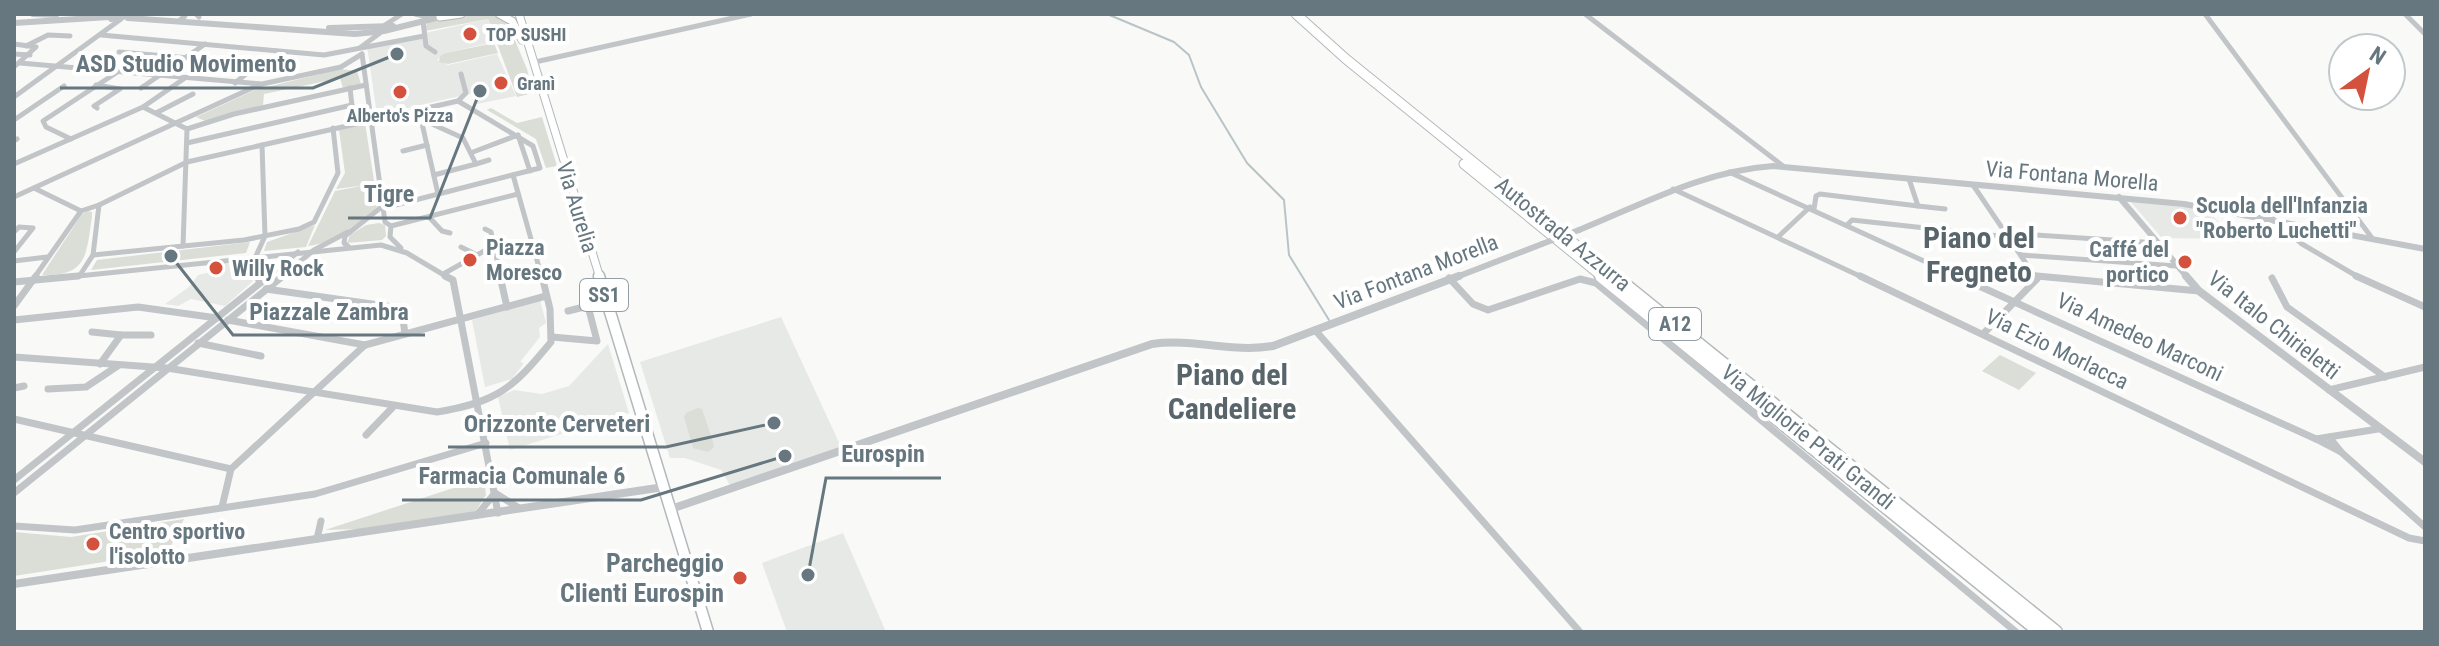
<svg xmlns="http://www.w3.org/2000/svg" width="2439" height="646" font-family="'Roboto Condensed',sans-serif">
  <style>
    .built { fill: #e7e9e7 }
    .green { fill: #daded7 }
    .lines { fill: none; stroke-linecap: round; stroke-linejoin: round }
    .stream { stroke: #b8c4c7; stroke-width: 2 }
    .primary-far1-casing { stroke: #b2b8bb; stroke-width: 9 }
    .primary-casing { stroke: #b2b8bb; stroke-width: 13 }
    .motorway-far1-casing { stroke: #b4b9bb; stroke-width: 11 }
    .motorway-casing { stroke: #b4b9bb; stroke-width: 15 }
    .minor-far1 { stroke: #c1c5c8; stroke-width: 5 }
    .minor { stroke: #c1c5c8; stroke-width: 7 }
    .tertiary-far1 { stroke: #c1c5c8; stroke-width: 6 }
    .tertiary { stroke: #c1c5c8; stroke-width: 8 }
    .primary-far1 { stroke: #fff; stroke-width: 7 }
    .primary { stroke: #fff; stroke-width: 10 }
    .motorway-far1 { stroke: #fff; stroke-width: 9 }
    .motorway { stroke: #fff; stroke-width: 12 }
    .tertiary-bridge { stroke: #c1c5c8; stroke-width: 6 }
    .poi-dot { fill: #d4513d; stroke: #fff; stroke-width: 3 }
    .labels { text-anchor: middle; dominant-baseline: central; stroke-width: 8; stroke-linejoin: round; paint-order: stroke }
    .far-poi-label { font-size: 18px; font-weight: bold; fill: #66777f; stroke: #fff; text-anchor: start }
    .shield { fill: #fff; stroke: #94a0a5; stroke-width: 2 }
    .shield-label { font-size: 20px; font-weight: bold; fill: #66777f }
    .street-label { font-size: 22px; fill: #66777f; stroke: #fff }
    .poi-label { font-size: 22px; font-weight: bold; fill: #66777f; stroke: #fff; text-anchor: start }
    .near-poi-label { font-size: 26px; font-weight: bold; fill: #66777f; stroke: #fff; text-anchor: end }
    .district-label { font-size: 30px; font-weight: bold; fill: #58656b; stroke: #fff }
    .leader { fill: none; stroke: #66777f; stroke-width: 3 }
    .callout-dot { fill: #66777f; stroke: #fff; stroke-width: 3 }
    .callout-label { font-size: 24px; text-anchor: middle; font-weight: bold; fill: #66777f; stroke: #fff; stroke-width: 8; stroke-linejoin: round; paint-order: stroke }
  </style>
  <rect width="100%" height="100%" fill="#f9f9f7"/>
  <g class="built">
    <path d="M488 19 494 42 446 53 437 60 448 65 497 54 516 96 477 104 473 93 377 115 367 46Z"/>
    <path d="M2130 201 2205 208 2235 239 2162 238Z"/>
    <path d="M231 263 248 266 255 273 252 282 225 306 191 299 178 306 165 304 189 287 198 275 211 272 214 265Z"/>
    <path d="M540 300 546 323 539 328 540 337 520 362 524 363 512 379 485 387 472 320Z"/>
    <path d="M781 317 842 449 731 487 721 470 685 458H670L640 362Z"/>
    <path d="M608 344 629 413 510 450 498 397 514 390 542 394 569 386Z"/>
    <path d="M843 533 886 632H787L762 563Z"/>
  </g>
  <g class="green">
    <path d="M468 14H492L507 21 527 69 533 93 517 97 488 19 425 31 427 22Z"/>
    <path d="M494 43 498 53 448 64 439 62 440 56 446 53Z"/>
    <path d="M340 69 357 71 361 84 343 88 340 78 264 94 263 105 205 121 196 117 255 90Z"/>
    <path d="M491 108 517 123 542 117 557 166 546 168 536 139 487 110Z"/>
    <path d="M365 123 378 206C358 224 335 243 308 246L335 191 366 185 336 189 345 173 339 130Z"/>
    <path d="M88 211 92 212V217C86 255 88 276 42 275L82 214Z"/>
    <path d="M379 223 385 225 386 236 382 240 347 243 350 235 366 225Z"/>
    <path d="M315 225 306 247 264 251 267 242Z"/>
    <path d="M250 242 246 253 91 270 97 260Z"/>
    <path d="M2000 355 2036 373 2019 390 1982 371Z"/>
    <path d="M698 408 702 409 713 442 714 447 708 452 693 448 684 417 686 413Z"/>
    <path d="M484 478 486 495 475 512 361 529 325 530Z"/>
    <path d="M184 519 168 552 14 576V532L71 537Z"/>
  </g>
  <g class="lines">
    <path class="stream" d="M1107 14 1174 42 1189 55 1201 87 1247 163 1284 200 1289 255 1329 320"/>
    <defs>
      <g id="primary-far1">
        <path d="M499 14 512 21 522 40"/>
        <path d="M519 14 600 278"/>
        <path d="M440 17 461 14"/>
      </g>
      <path id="primary" d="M599 276 708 632"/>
      <g id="motorway-far1">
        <path d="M1296 14 1346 59 1617 278"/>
        <path d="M1464 164 1604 278"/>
      </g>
      <g id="motorway">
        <path d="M1601 276 2040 632"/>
        <path d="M1614 276 2056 632"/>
      </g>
    </defs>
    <use href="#primary-far1" class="primary-far1-casing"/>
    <use href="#primary" class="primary-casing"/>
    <use href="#motorway-far1" class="motorway-far1-casing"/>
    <use href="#motorway" class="motorway-casing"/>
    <g class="minor-far1">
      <path d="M196 14 199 17"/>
      <path d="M415 14 433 18"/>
      <path d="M1585 14 1783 166"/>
      <path d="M2205 14 2372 238"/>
      <path d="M2405 14 2425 34"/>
      <path d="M180 20 185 16 183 14"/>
      <path d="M423 21 426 46 435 52"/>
      <path d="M385 25 402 14"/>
      <path d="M101 35 324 55 424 36"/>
      <path d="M14 44 36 47 14 67"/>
      <path d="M26 46 48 35 70 36"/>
      <path d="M361 47 380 33"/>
      <path d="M119 52 258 64 235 83"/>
      <path d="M14 54 30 55"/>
      <path d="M362 54 385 222 391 226 390 237 401 248"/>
      <path d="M185 58 205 44"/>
      <path d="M535 62 751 14"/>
      <path d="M20 63 262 84 341 67 362 54"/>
      <path d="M96 85 120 89 94 106 97 108"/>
      <path d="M141 88 160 75"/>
      <path d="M350 88 354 123"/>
      <path d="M14 97 121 19"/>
      <path d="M458 101 466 93 461 74"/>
      <path d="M143 107 187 129 183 246"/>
      <path d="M156 113 193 94"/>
      <path d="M421 119 463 138 476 164 434 175"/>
      <path d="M421 119 438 194"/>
      <path d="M14 120 64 86"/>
      <path d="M187 129 234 114 366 85"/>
      <path d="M518 135 530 171"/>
      <path d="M71 139 46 127 43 121 119 71"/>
      <path d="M14 141 17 139"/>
      <path d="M187 143 352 105"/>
      <path d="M403 151 427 145"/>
      <path d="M473 152 518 135"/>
      <path d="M14 164 143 107 185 78"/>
      <path d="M476 164 489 160"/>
      <path d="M1729 172 1961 278"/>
      <path d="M513 175 542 278"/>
      <path d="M1973 185 2036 278"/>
      <path d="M34 188 81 211"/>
      <path d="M1673 189 1864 278"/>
      <path d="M14 197 259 85"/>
      <path d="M99 205 187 162 458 101 533 146 540 168 384 208"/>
      <path d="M1918 206 1945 209"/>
      <path d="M1814 209 1816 196 1820 194 1918 206 1909 179"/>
      <path d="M429 217 442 231 450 233"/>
      <path d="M2273 219 2302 244 2360 278"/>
      <path d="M1848 224 1852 220 2008 237"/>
      <path d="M391 226 518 194"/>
      <path d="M485 229 491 232 501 278"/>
      <path d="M14 232 19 227 33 228 14 252"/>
      <path d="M2006 233 2158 243"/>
      <path d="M1778 237 1810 207"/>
      <path d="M349 247 344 243 345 236 384 205"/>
      <path d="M461 247 477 255"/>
      <path d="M93 255 244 240 299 229 314 222 338 173 333 128"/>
      <path d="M2021 255 2176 266"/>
      <path d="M256 256 265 236 262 145"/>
      <path d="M242 260 257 266 259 278"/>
      <path d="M14 261 47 257"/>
      <path d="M445 273 493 246"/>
      <path d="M2037 276 2053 278"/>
      <path d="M34 278 81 211 99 205 93 255 80 275"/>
      <path d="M59 278 381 245 407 253 449 278"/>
      <path d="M266 278 298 252"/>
      <path d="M280 278 314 250 348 232"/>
    </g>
    <g class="minor">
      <path d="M258 276 259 281"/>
      <path d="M445 276 453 280 498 513"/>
      <path d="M500 276 507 307"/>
      <path d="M1860 276 2409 538 2425 541"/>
      <path d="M1957 276 2316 439"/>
      <path d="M2037 276 2199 291"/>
      <path d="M2356 276 2425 307"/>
      <path d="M1449 278 1473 304 1488 310 1580 279 1596 283 2016 632"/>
      <path d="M2272 278 2287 307 2385 377"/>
      <path d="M14 282 78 276"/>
      <path d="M266 289 393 307 402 312 405 334"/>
      <path d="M14 306 36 276"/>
      <path d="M14 320 138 307 217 318"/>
      <path d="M228 320 365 345"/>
      <path d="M1315 330 1580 632"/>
      <path d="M92 332 121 335"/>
      <path d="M1984 333 2037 279 2035 276"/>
      <path d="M552 337 597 341 588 306 568 311"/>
      <path d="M198 343 261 356"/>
      <path d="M14 357 167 368 437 412C498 402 513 388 551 342L550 309 542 276"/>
      <path d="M100 364 121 335H151"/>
      <path d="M14 388 24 386"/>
      <path d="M48 389 86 387 119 365"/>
      <path d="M2329 390 2425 367"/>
      <path d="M14 419 231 469"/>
      <path d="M366 435 393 407"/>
      <path d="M2329 437 2341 452 2316 439 2378 429"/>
      <path d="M2341 452 2425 527"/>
      <path d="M14 480 269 276"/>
      <path d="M14 493 283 276"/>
      <path d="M495 493 519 508"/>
      <path d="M222 507 231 469 365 345 546 296"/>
      <path d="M477 515 495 493"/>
      <path d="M14 526 75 530 315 494 486 443"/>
      <path d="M317 539 321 521"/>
    </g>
    <g class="tertiary-far1">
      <path d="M33 14 56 15"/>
      <path d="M110 15 111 19 132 15"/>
      <path d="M128 18 355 34 384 31 440 17"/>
      <path d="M14 23 109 17"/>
      <path d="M329 28 393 26"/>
      <path d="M2119 197 2188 278"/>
      <path d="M1579 230C1643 204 1703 171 1773 166L2184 204 2425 249"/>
      <path d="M1454 278 1542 244"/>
    </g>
    <g class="tertiary">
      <path d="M2186 276 2199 291 2425 462"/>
      <path d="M671 509 1152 344C1193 338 1232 353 1273 346L1459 276"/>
      <path d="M14 584 664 487"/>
    </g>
    <use href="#primary-far1" class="primary-far1"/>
    <use href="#primary" class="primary"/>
    <use href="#motorway-far1" class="motorway-far1"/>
    <use href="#motorway" class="motorway"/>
    <path class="tertiary-bridge" d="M1542 244 1579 230"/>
  </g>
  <g class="poi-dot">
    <circle cx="470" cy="34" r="8"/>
    <circle cx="501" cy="83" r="8"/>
    <circle cx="400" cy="92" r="8"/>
    <circle cx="2180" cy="218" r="8"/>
    <circle cx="470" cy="260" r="8"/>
    <circle cx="2185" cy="262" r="8"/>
    <circle cx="216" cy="268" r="8"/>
    <circle cx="93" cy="544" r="8"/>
    <circle cx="740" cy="578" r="8"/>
  </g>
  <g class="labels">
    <g class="far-poi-label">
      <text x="486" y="34">TOP SUSHI</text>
      <text x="517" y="83">Granì</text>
      <text x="400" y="115" text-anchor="middle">Alberto's Pizza</text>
    </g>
    <g class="shield">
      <rect x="580" y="279" width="48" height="32" rx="6"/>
      <rect x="1649" y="308" width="52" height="32" rx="6"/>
    </g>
    <g class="shield-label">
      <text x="604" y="295">SS1</text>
      <text x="1675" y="324">A12</text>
    </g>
    <g class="street-label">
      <text transform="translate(2072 176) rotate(5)">Via Fontana Morella</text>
      <text transform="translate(577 207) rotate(73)">Via Aurelia</text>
      <text transform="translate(1563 234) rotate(39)">Autostrada Azzurra</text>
      <text transform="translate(1416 272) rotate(-21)">Via Fontana Morella</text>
      <text transform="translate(2274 325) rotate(38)">Via Italo Chirieletti</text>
      <text transform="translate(2140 337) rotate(25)">Via Amedeo Marconi</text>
      <text transform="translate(2057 349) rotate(26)">Via Ezio Morlacca</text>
      <text transform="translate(1808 437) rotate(39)">Via Migliorie Prati Grandi</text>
    </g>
    <g class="poi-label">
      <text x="2196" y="205">Scuola dell'Infanzia<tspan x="2196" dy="25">"Roberto Luchetti"</tspan></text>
      <text x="486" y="247">Piazza<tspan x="486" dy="25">Moresco</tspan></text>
      <text x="2169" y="249" text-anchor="end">Caffé del<tspan x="2169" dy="25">portico</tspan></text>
      <text x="232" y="268">Willy Rock</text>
      <text x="109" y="531">Centro sportivo<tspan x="109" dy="25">l'isolotto</tspan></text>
    </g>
    <g class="near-poi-label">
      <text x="724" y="563">Parcheggio<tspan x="724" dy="30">Clienti Eurospin</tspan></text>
    </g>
    <g class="district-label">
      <text x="1979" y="237">Piano del<tspan x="1979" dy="34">Fregneto</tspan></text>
      <text x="1232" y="374">Piano del<tspan x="1232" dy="34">Candeliere</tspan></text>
    </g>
  </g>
  <path class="leader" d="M397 54L313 88H60M480 91L430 218H348M171 256L233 335H425M774 423L666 447H448M808 575L826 478H941M785 456L641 500H402"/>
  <g class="callout-dot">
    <circle cx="397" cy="54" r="8"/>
    <circle cx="480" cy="91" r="8"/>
    <circle cx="171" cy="256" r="8"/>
    <circle cx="774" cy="423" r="8"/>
    <circle cx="808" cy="575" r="8"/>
    <circle cx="785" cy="456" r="8"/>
  </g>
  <g class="callout-label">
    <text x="186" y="72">ASD Studio Movimento</text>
    <text x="389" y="202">Tigre</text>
    <text x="329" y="320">Piazzale Zambra</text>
    <text x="557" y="432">Orizzonte Cerveteri</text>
    <text x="883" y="462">Eurospin</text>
    <text x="522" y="484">Farmacia Comunale 6</text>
  </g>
  <rect width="2439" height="646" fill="none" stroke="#66777f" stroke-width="32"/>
  <g transform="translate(2367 72) rotate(33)"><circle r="38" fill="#ffffff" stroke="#c2c9cc" stroke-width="2"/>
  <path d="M0-6L14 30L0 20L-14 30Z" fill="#d4513d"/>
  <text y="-12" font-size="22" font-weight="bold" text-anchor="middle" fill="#66777f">N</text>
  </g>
</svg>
